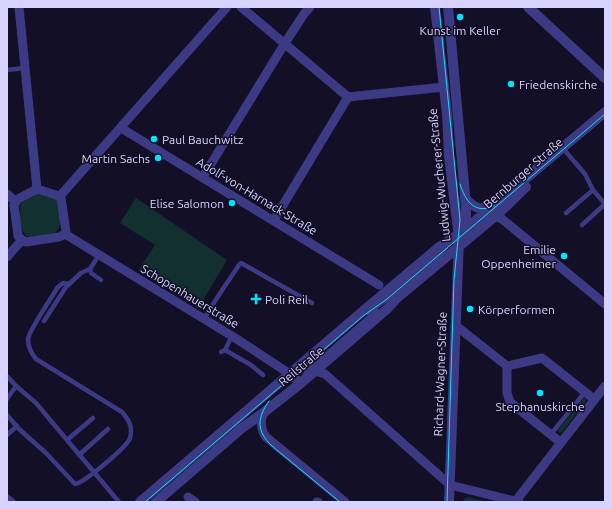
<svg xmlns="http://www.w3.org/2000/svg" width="612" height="509" font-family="Ubuntu,sans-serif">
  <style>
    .green { fill: #12302f }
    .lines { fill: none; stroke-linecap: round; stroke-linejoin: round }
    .service { stroke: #3d3a85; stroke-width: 4.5 }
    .minor { stroke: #3d3a85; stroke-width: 9 }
    .tertiary { stroke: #3d3a85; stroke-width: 10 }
    .tram { stroke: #00e5ff; stroke-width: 1 }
    .poi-dot { fill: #00e5ff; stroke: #130f26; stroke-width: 1.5 }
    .labels { text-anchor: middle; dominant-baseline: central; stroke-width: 3; stroke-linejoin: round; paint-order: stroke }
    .poi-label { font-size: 12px; fill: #d9d4ff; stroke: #130f26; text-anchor: start }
    .street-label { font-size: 12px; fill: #d9d4ff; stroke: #130f26 }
  </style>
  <rect width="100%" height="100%" fill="#130f26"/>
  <g class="green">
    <path d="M37 194 58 200C59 210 64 225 55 233 48 234 33 238 27 236 20 233 18 210 21 204 25 199 32 197 37 194Z"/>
    <path d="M136 198 227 260 199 307 138 271 155 245 120 223Z"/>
    <path d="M584 398 586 400 585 403 562 432 559 433 558 430Z"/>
    <path d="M469 497 487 502H462L465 498Z"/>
  </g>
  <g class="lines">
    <g class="service">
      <path d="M7 70 25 68"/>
      <path d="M593 190 605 204"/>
      <path d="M566 213 593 190 585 174 566 152"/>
      <path d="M582 225 605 204"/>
      <path d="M90 269 91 273 101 280"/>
      <path d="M368 313 387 299 441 253 446 247"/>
      <path d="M204 319C215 300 227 283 239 265L241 263 312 303"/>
      <path d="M44 321 66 287 81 273 90 269 99 255"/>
      <path d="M225 350 251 365 263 375"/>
      <path d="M221 352 225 350 232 336"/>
      <path d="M7 376 16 386"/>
      <path d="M304 376 308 370 368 318 377 311"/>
      <path d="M7 399 16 386 36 403 119 502"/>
      <path d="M7 415 19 429 46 453 75 484C84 483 127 447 130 438 133 427 129 420 122 412L36 359C31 353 28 347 28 339 29 330 52 297 58 287L63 283 69 284"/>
      <path d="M551 434 585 392"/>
      <path d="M7 435 17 426"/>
      <path d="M67 440 93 418"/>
      <path d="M79 455 108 429"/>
    </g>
    <g class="minor">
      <path d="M19 7 37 189"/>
      <path d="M241 7 348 97 444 87"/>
      <path d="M121 128 379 285"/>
      <path d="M203 177 285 43 304 14 310 7"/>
      <path d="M37 189 56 195 61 198 66 232 65 234 59 237 26 242 22 240 18 236 14 205 18 199Z"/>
      <path d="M7 194 15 201"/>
      <path d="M60 196 227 7"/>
      <path d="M495 216 502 219 605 304"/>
      <path d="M274 220 348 97"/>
      <path d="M65 234 232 336 290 374 301 383"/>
      <path d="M7 257 22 240"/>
      <path d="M455 325 507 366 542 358 594 399"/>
      <path d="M507 366V393L510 402 560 442"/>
      <path d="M315 371 325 374 450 485 519 502"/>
      <path d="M263 413C260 422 261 430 266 437L345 502"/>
      <path d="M188 497 195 502"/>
      <path d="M7 499 11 502"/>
      <path d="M317 502H318"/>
      <path d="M515 502 605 386"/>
    </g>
    <g class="tertiary">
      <path d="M435 7 447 114 449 156 459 238 449 502"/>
      <path d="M448 7 466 206V222L464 231"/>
      <path d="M528 7 605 78"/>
      <path d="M465 198C473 207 480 211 492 207"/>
      <path d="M140 502 362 312 438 248 459 234 481 216 605 112"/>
      <path d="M156 502 242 428 263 413 301 383 387 309 397 298 498 214 526 187"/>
    </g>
    <g class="tram">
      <path d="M439 7 460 220 454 280 447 502"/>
      <path d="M460 184C465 200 474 215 494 206"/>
      <path d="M269 401C257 418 256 431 272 446L340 502"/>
      <path d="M145 502 363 316 387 299 605 114"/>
    </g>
  </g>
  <g class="poi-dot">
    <circle cx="460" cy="17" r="4"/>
    <circle cx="511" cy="84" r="4"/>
    <circle cx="154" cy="139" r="4"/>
    <circle cx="158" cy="158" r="4"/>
    <circle cx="232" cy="203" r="4"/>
    <circle cx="564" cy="256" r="4"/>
    <path d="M254 293h4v4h4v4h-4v4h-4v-4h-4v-4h4z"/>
    <circle cx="470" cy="309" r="4"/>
    <circle cx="540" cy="393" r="4"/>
  </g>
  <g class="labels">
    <g class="poi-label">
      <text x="460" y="30" text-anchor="middle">Kunst im Keller</text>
      <text x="519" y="84">Friedenskirche</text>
      <text x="162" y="139">Paul Bauchwitz</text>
      <text x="150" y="158" text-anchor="end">Martin Sachs</text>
      <text x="224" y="203" text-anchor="end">Elise Salomon</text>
      <text x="556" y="249" text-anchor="end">Emilie<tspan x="556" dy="14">Oppenheimer</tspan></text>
      <text x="265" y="299">Poli Reil</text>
      <text x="478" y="309">Körperformen</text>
      <text x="540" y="406" text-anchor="middle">Stephanuskirche</text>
    </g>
    <g class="street-label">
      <text transform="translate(523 173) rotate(-41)">Bernburger Straße</text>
      <text transform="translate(439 175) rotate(-96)">Ludwig-Wucherer-Straße</text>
      <text transform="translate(257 196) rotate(31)">Adolf-von-Harnack-Straße</text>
      <text transform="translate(190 296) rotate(31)">Schopenhauerstraße</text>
      <text transform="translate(301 366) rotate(-40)">Reilstraße</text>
      <text transform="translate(440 374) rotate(-88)">Richard-Wagner-Straße</text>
    </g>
  </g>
  <rect width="612" height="509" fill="none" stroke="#d9d4ff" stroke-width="16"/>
</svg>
